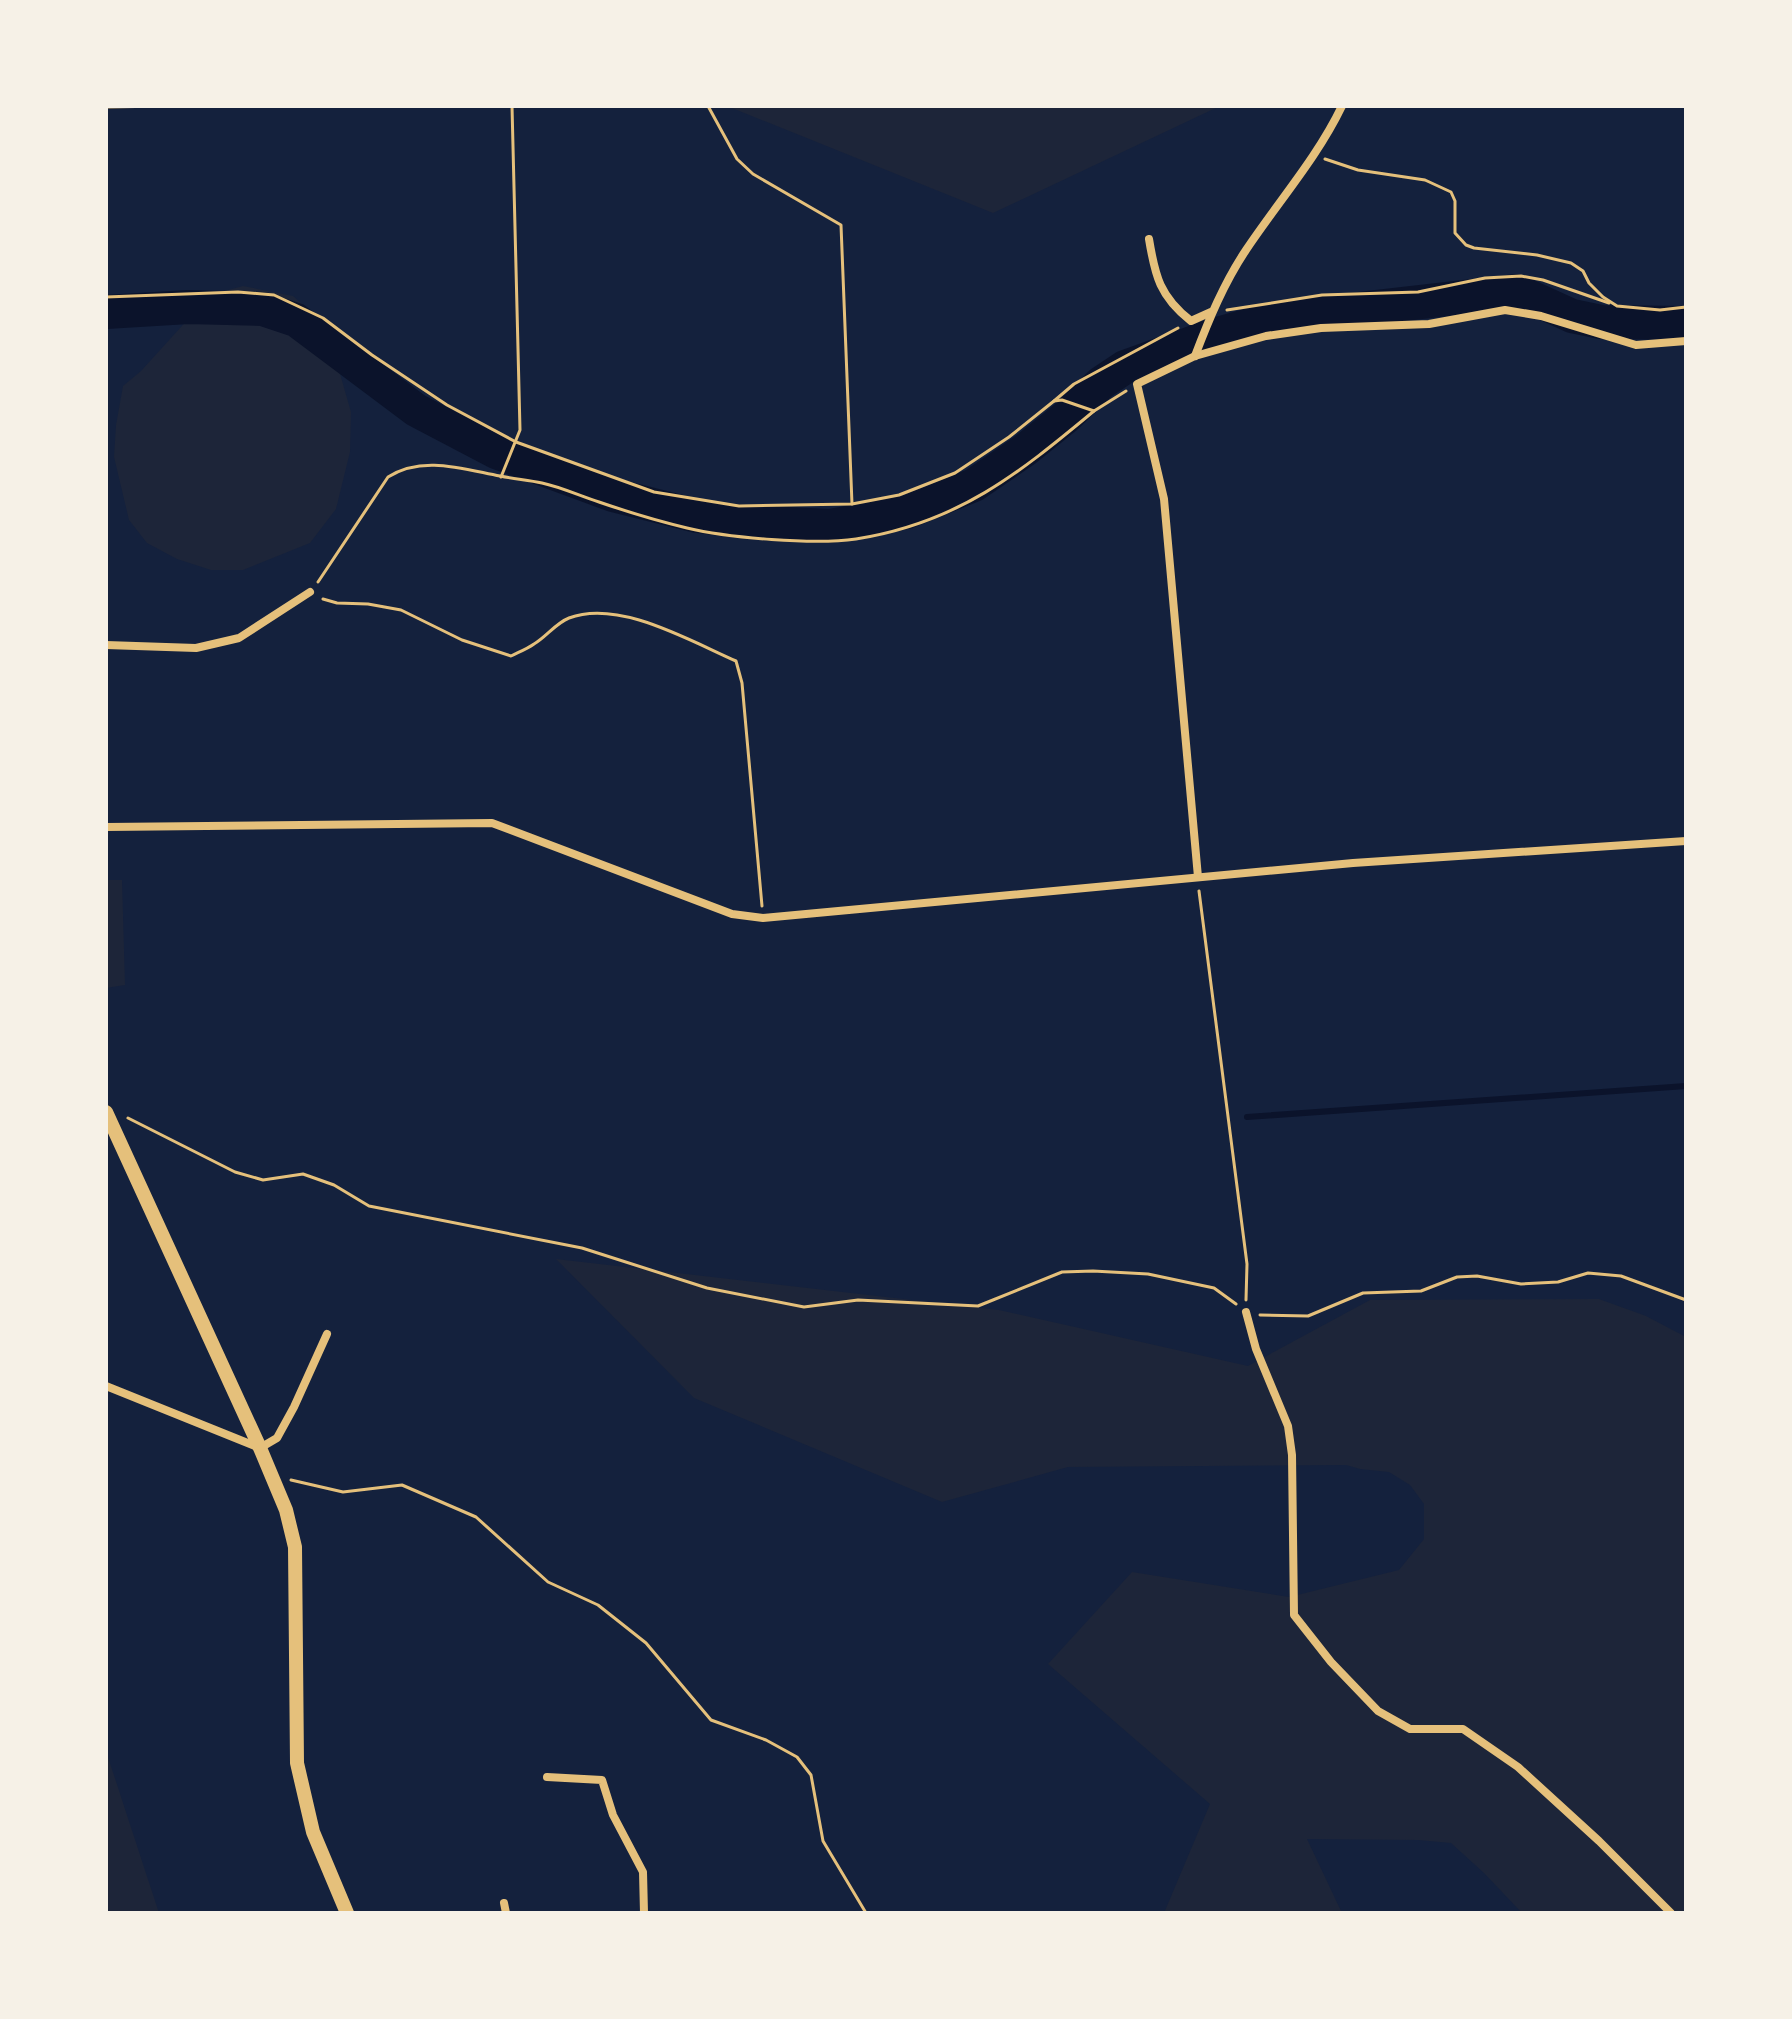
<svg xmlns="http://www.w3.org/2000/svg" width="1792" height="2019" font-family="Commissioner,sans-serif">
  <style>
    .green { fill: #1d2539 }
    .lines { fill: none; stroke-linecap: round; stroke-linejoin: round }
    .stream { stroke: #0b132b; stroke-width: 6 }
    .river { stroke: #0b132b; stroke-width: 34 }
    .path { stroke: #e5c07b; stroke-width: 3 }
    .minor { stroke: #e5c07b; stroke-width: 8 }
    .tertiary { stroke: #e5c07b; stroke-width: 14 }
  </style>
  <rect width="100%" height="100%" fill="#14213d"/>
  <g class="green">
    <path d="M727 106H1220L993 213Z"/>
    <path d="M243 286 293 296 326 325 351 412 350 452 336 509 310 543 243 570H211L177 559 147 543 129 520 114 457 116 425 123 386 141 371 210 295Z"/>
    <path d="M106 880H122L125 985 106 988Z"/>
    <path d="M556 1259 999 1310 1248 1366 1370 1300 1599 1299 1646 1316 1686 1337V1913H1522L1484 1873 1451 1843 1418 1840 1307 1839 1342 1913H1164L1210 1804 1048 1664 1132 1572 1289 1597 1399 1570 1424 1539V1504L1410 1485 1389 1472 1360 1469 1346 1465 1068 1467 942 1502 694 1398Z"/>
    <path d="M106 1751 159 1913H106Z"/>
  </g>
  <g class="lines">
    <path class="stream" d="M1247 1117 1686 1086"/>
    <path class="river" d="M106 312 188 307 263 309 296 320 416 410 496 452 613 495 697 516 745 522 830 526 907 512 974 485 1025 450 1066 417 1101 383 1125 367 1214 335 1272 319 1517 291 1572 316 1601 322 1686 323"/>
    <g class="path">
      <path d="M708 106 737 159 753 174 841 225 852 504"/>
      <path d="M106 107 166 106"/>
      <path d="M1325 159 1358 170 1425 180 1451 192 1455 201V233L1466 245 1474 248 1537 255 1571 263 1583 271 1589 283 1603 297 1617 306 1660 310 1686 307"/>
      <path d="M106 297 238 292 274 295 323 318 372 355 447 405 516 442 654 492 739 506 852 504 899 495 955 473 1009 437 1054 401 1062 400 1094 411 1126 391"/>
      <path d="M1227 310 1322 295 1418 292 1485 278 1521 276 1543 280 1609 303"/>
      <path d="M1054 401 1074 384 1178 328"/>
      <path d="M501 477 520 430 512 106"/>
      <path d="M318 582 388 477C422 455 463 469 500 476 514 479 528 480 542 483 561 487 580 496 599 502 628 512 658 521 687 528 729 538 814 545 856 539 958 523 1018 474 1094 411"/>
      <path d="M323 599 337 603 368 604 401 610 462 640 511 656C519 652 527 649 534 644 546 637 556 623 569 618 619 599 690 641 736 661L742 683 762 906"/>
      <path d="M1199 891 1247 1264 1246 1300"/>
      <path d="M128 1118 235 1172 263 1180 303 1174 334 1185 369 1206 582 1248 707 1288 804 1307 858 1300 978 1306 1062 1272 1093 1271 1148 1274 1214 1288 1236 1304"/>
      <path d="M1260 1315 1308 1316 1363 1293 1421 1291 1457 1277 1477 1276 1521 1284 1558 1282 1588 1273 1621 1276 1686 1300"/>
      <path d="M291 1480 343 1492 402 1485 476 1517 548 1582 598 1605 646 1643 711 1720 766 1740 797 1757 811 1775 823 1841 866 1913"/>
    </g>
    <g class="minor">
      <path d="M1149 239C1155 276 1160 297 1191 321L1211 312"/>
      <path d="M1195 356C1209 319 1224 283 1246 250 1278 202 1317 158 1342 106"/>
      <path d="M106 645 196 648 239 638 310 592"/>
      <path d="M106 827 492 823 732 914 763 918 1353 863 1686 841"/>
      <path d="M1198 877 1164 499 1137 384 1195 356 1266 336 1321 328 1429 324 1505 310 1541 316 1636 345 1686 341"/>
      <path d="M1246 1312 1256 1349 1288 1426 1292 1455 1294 1615 1331 1662 1378 1711 1410 1729H1463L1518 1767 1599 1841 1671 1913"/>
      <path d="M106 1386 260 1448 277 1438 294 1407 327 1334"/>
      <path d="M547 1777 602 1780 613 1815 643 1872 644 1913"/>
      <path d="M504 1903 506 1913"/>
    </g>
    <path class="tertiary" d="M106 1112 260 1448 286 1510 295 1547 297 1763 313 1832 347 1913"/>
  </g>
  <rect width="1792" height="2019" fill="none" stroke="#f6f1e7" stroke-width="216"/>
</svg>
